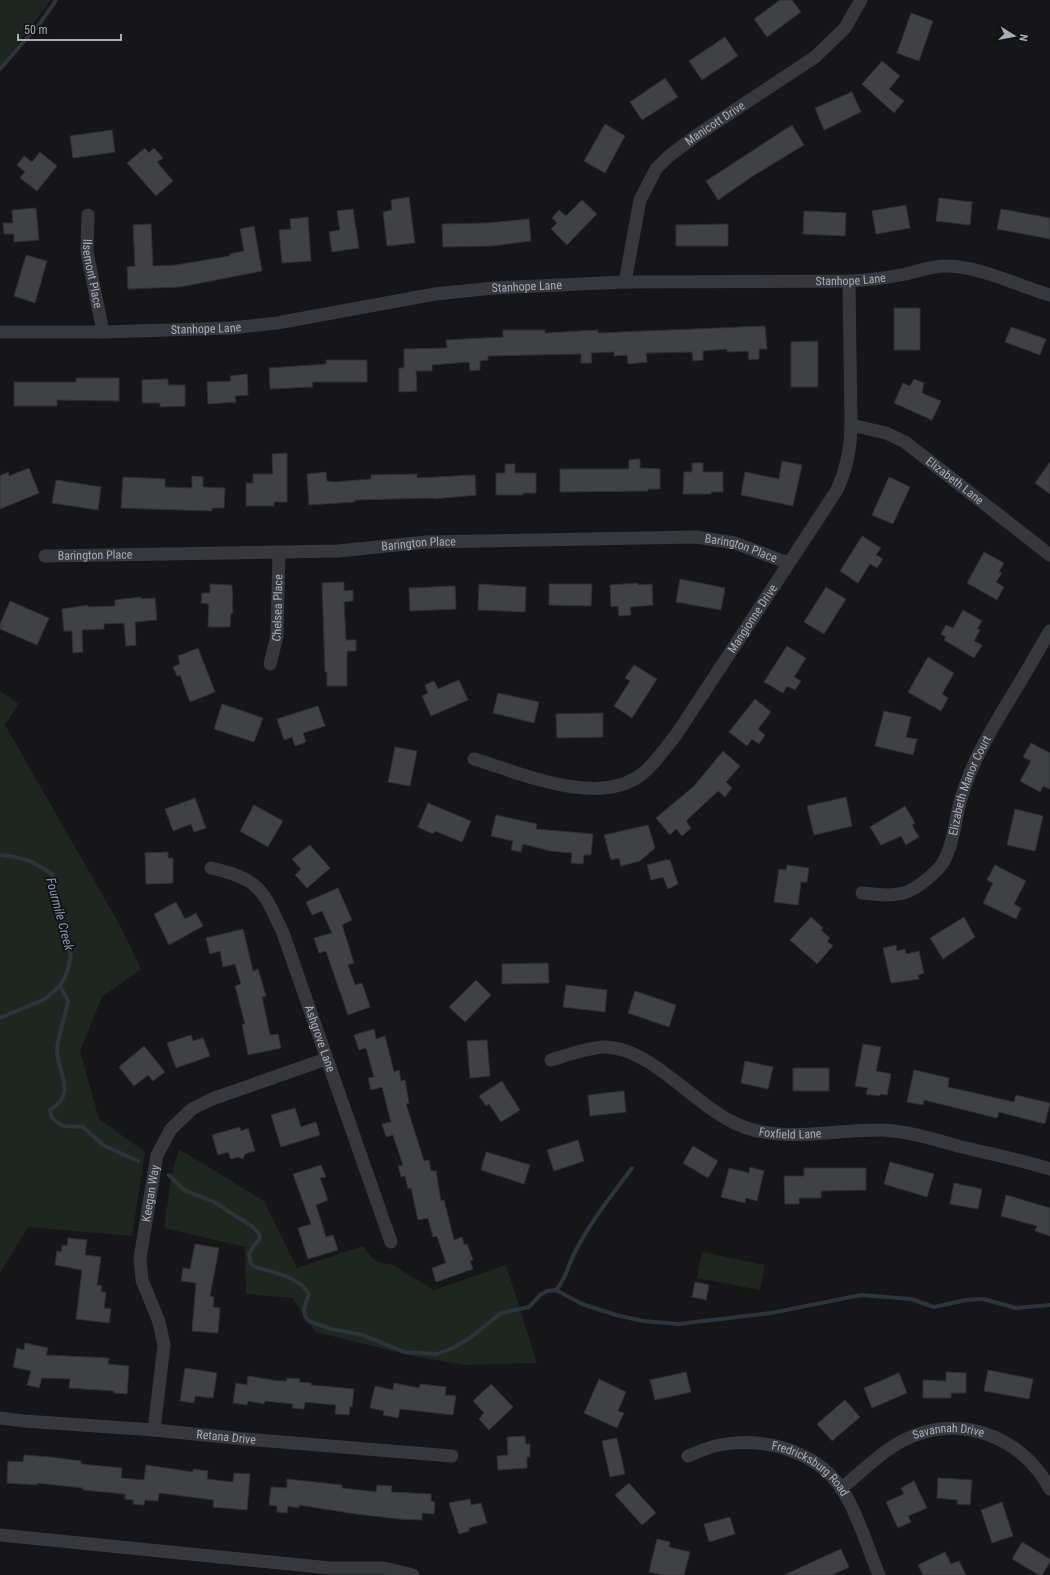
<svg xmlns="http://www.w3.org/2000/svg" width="1050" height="1575" font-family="'Roboto Condensed',sans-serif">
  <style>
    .green { fill: #1e261f }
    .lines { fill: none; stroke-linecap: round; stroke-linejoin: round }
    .stream { stroke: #2c353c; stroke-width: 4 }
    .building { fill: #404145; stroke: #303034 }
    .street { stroke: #37383d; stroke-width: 13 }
    .labels { text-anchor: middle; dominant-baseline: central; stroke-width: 3.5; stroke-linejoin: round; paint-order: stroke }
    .street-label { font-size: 12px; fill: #a8adb8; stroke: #111113 }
    .water-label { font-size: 13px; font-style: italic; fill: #7f9bb3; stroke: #111113 }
  </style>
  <rect width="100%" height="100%" fill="#161618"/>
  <g class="green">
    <path d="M0 0H51L0 67Z"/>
    <path d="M0 691 19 704 5 725 118 922 141 969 102 997 80 1051 99 1119 145 1152 132 1236 28 1227 0 1273Z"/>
    <path d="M179 1149 264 1201 297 1268 363 1246C370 1257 376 1264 391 1264L434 1290 506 1265 537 1363 464 1365 417 1357 315 1332 292 1298 246 1294 245 1247 164 1228 172 1173Z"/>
    <path d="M702 1252 765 1265 760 1290 697 1278Z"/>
  </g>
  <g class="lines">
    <g class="stream">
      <path d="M0 69 41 22 56 0"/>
      <path d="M0 855C23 857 33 861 52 874L71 955 67 973 60 986 45 999 0 1018"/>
      <path d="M60 986 68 1001C66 1014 56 1041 57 1052 59 1075 77 1094 50 1110L52 1118 63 1126 83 1127 103 1145 138 1161"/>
      <path d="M169 1175 184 1190 214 1202 253 1227 260 1235 259 1240 254 1245 249 1255 251 1264 255 1267C275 1273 298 1276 309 1294L304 1309 305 1316 309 1321 331 1329 363 1335 404 1352 437 1354 453 1348 470 1338 501 1313 529 1307 540 1295 547 1291 556 1290 582 1304 616 1315 643 1321 679 1324 771 1313 861 1295 911 1299 934 1307 966 1300 983 1299 1016 1308 1050 1305"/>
      <path d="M556 1290C566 1279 568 1265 575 1252 590 1222 612 1195 632 1168"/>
    </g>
  </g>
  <g class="building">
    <path d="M780 0H792L801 12 767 37 754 19Z"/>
    <path d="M911 13 933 21 919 61 897 53Z"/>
    <path d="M725 37 738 56 702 80 689 61Z"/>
    <path d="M882 61 900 76 889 89 904 101 894 113 862 84Z"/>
    <path d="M665 78 678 97 642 120 630 102Z"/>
    <path d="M852 92 861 112 824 130 815 108Z"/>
    <path d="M605 124 625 136 605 173 584 161Z"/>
    <path d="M792 125 804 145 753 176 718 200 706 181Z"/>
    <path d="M112 130 115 152 73 158 70 136Z"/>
    <path d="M145 148 149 153 154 148 163 158 157 162 173 181 156 196 127 163Z"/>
    <path d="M40 152 57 166 37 191 20 178 25 172 17 165 24 156 32 162Z"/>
    <path d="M409 197 415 243 387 246 383 212 392 210 391 200Z"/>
    <path d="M939 198 972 202 970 225 936 221Z"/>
    <path d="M582 200 597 214 567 245 551 229 557 223 552 218 559 210 566 216Z"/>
    <path d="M906 205 910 228 876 234 872 211Z"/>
    <path d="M36 208 39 240 14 242V234H4L3 223H13L12 210Z"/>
    <path d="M353 209 359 248 332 252 329 232 340 230 337 211Z"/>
    <path d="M1001 209 1050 218V239L997 229Z"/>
    <path d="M804 211 846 213 845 236 803 234Z"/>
    <path d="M308 217 311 261 282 263 279 230 291 229 290 219Z"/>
    <path d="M529 219 531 241 491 246 443 247 442 224 488 223Z"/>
    <path d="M151 224 153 266 176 265 230 256V254L244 251 240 229 254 226 262 271 180 287 128 289 127 267 135 266 133 225Z"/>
    <path d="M728 224V246H676V225Z"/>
    <path d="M26 255 47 261 35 303 14 296Z"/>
    <rect x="894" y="308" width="26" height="42"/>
    <path d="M765 326 767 349H759V359L749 360 748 351 727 352V349L703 351V360L693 361 692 352 646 353 647 362 628 364 627 355 614 356V352L591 353 592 363H581V354L488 356V360L480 361V370L470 371 469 362 432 365V371H416L417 391 399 392V368H404V349L447 348 446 340 503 337V330H545V333L598 330V333Z"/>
    <path d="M1011 327 1046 339 1040 355 1005 342Z"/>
    <path d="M818 341V387H791V342Z"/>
    <path d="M326 360H367V382H312L313 387 270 389 269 368 326 364Z"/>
    <path d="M247 374 248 395 235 396 236 402 208 404 207 382 231 381 230 376Z"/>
    <path d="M76 378H119V401L57 400V406H14V382H76Z"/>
    <path d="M168 379V385H185V406L160 407V403H142V380Z"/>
    <path d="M914 379 924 383 922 393 941 401 932 420 894 403 903 383 910 386Z"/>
    <path d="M287 453V502H274V506H246V483H253V474H273L272 454Z"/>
    <path d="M640 459V468L660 469V489H648V491L560 492V469H629V460Z"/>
    <path d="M782 461 802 465 793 506 741 495 745 472 779 479Z"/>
    <path d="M1050 462V494L1035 483Z"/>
    <path d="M692 463H703V472H723V492H711V494H683L684 472H692Z"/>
    <path d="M505 464H515V473H536V493H523V495H496V473H505Z"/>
    <path d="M29 468 39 493 0 509V476L8 472 9 476Z"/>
    <path d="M326 472 327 481 333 482 371 479V475L417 474V478L475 475 476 495 434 499V498L355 500V502L309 505 307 474Z"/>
    <path d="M192 476 203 477V487L225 488 224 508H212V511L121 508 123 477 165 479V487L192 488Z"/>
    <path d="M889 477 910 487 893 524 872 515Z"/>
    <path d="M56 480 101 487 98 510 52 503Z"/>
    <path d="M862 536 881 548 876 555 883 559 877 568 870 564 858 583 840 571Z"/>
    <path d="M984 552 1004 563 999 572 1002 573 996 582 1004 587 997 600 967 583Z"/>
    <path d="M680 579 725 588 721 610 676 602Z"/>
    <path d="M344 582V591L353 590V601L344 602 346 640H356V651H347V686H327V672H325L322 583Z"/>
    <path d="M638 583V585L652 584 653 605 630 607 631 615 619 616 618 606 611 607 610 585Z"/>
    <path d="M210 584 232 585 233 613H231L230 627H208L209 604 201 603 202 593H210Z"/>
    <path d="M479 584 526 587 525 612 478 610Z"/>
    <path d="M549 584H592L591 606 549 605Z"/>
    <path d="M455 586 456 609 410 611 409 588Z"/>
    <path d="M826 587 846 599 824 634 804 622Z"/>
    <path d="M141 597V599L155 598 157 620 135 622 136 645 126 646 124 623 104 624V629L82 630 83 652 73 653 72 631H64L62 609 88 605V607L115 606V600Z"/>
    <path d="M10 601 49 618 37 645 0 629V624Z"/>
    <path d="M963 610 982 621 977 629 980 630 974 641 982 645 974 658 944 640 946 637 941 634 946 625 953 628Z"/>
    <path d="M787 646 806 658 794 677 801 681 795 690 787 686 783 693 764 682Z"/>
    <path d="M198 648 215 692 190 702 180 675 177 676 173 667 180 664 178 656Z"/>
    <path d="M928 657 954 673 942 694 948 698 941 711 908 692Z"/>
    <path d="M634 665 657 679 632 718 614 706 630 681 625 678Z"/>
    <path d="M459 680 468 700 431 716 422 696 428 693 425 685 434 681 438 689Z"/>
    <path d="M498 693 539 702 534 723 493 713Z"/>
    <path d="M755 699 771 712 758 729 765 735 759 744 752 739 747 746 729 732Z"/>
    <path d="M222 704 263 718 254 742 214 729Z"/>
    <path d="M318 706 325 726 303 733 306 742 295 746 292 737 284 740 277 719Z"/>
    <path d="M884 711 911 717 906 737 917 739 913 755 875 746Z"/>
    <path d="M603 713V737L557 738 556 714Z"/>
    <path d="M1031 743 1050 753V789L1043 786 1040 792 1020 781 1031 761 1023 757Z"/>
    <path d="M395 747 417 751 410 786 388 782Z"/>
    <path d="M723 751 740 766 726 782 732 788 725 797 718 791 686 821 691 828 682 836 676 829 670 835 656 818 694 786Z"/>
    <path d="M846 797 852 826 814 835 807 806Z"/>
    <path d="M195 798 206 828 194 832 191 824 173 831 165 809Z"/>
    <path d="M428 803 471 821 462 842 435 831 433 834 418 827Z"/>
    <path d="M254 805 283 821 268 847 240 831Z"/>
    <path d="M905 806 915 823 912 825 919 837 906 845 901 836 881 845 870 827Z"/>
    <path d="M1015 809 1043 816 1035 851 1007 845Z"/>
    <path d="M496 815 537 824 536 829 593 834 591 855H584L583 864 571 863 572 853 550 851 523 844 521 852 511 850 513 841 491 836Z"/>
    <path d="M648 825 655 848 640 861 621 866 619 858 611 860 604 835Z"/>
    <path d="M310 845 330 868 307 888 295 875 301 869 292 859Z"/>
    <path d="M168 852V858H173V883L146 884 145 853Z"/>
    <path d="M665 860H670L678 884 668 889 663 877 651 880 647 865Z"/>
    <path d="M787 865 809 868 807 882H801L798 905 774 902 779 869 786 870Z"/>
    <path d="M995 865 1026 881 1014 904 1021 908 1016 919 983 903 993 883 987 880Z"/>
    <path d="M338 888 352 920 342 925 354 963 348 965 355 985 362 983 370 1007 348 1015 326 951 319 953 314 938 332 933 322 911 312 915 306 902Z"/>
    <path d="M176 902 185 919 196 913 203 926 169 945 154 914Z"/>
    <path d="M811 917 823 928 821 930 830 938 827 941 833 946 817 964 790 940Z"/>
    <path d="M964 917 975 937 943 959 930 938Z"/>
    <path d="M243 929 253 971 258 969 266 996 262 997 270 1035 278 1034 281 1048 248 1055 242 1024H245L235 986 241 984 235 964 223 967 220 951 210 954 206 938Z"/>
    <path d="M896 945 897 951 905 949 906 954 919 951 924 973 918 975 919 979 891 983 883 948Z"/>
    <path d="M548 963 549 983 502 984V964Z"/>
    <path d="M476 980 491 995 465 1022 449 1007Z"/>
    <path d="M566 985 607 990 605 1012 563 1007Z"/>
    <path d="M635 991 676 1005 669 1027 628 1013Z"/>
    <path d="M374 1029 376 1039 385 1036 394 1072 399 1070 401 1081 405 1080 409 1103 406 1104 424 1161 429 1160 431 1171H436L441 1201 444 1200 454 1240 462 1237 464 1245 467 1244 473 1260 470 1261 473 1269 436 1282 432 1268 446 1263 437 1236 433 1237 428 1218 418 1220 411 1188 408 1189 405 1176 401 1177 398 1166 403 1165 393 1135 386 1137 382 1124 391 1122 382 1087 371 1090 368 1078 374 1077 366 1048 359 1050 354 1035Z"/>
    <path d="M191 1035 193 1041 203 1038 210 1056 176 1068 167 1043Z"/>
    <path d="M487 1040 490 1076 470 1078 467 1041Z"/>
    <path d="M863 1044 881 1047 876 1071 891 1074 887 1095 881 1094 879 1096 866 1094 868 1088 855 1086Z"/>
    <path d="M144 1046 165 1072 153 1081 148 1075 134 1086 119 1067Z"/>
    <path d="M745 1061 773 1067 768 1089 741 1083Z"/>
    <rect x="793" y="1068" width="36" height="23"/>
    <path d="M914 1070 949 1078 948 1087 1014 1102 1016 1095 1050 1103 1045 1124 999 1112 997 1118 924 1100 923 1105 907 1102Z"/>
    <path d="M502 1081 520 1110 501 1122 489 1104 486 1106 479 1096Z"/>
    <path d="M624 1091 626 1112 590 1116 588 1095Z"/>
    <path d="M295 1108 301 1127 316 1122 320 1135 281 1147 271 1115Z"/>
    <path d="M240 1127 241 1131 248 1128 255 1151 245 1154 243 1159 238 1157 231 1159 228 1152 218 1155 212 1135Z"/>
    <path d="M578 1140 584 1161 554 1171 547 1150Z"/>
    <path d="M693 1146 718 1161 708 1178 683 1163Z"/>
    <path d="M486 1152 530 1165 524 1184 481 1170Z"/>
    <path d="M890 1162 934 1174 927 1197 884 1184Z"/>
    <path d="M321 1165 326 1177 320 1178 328 1200 316 1205 326 1237 333 1235 338 1250 308 1259 298 1228 311 1224 293 1174Z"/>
    <path d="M750 1167 764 1171 757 1201 746 1198 745 1203 721 1197 729 1168 749 1173Z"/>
    <path d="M804 1168H866V1190L821 1191V1198H799V1204H785L784 1176H804Z"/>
    <path d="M954 1183 982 1189 978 1209 950 1204Z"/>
    <path d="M1006 1195 1050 1208V1236L1035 1231 1037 1226 1001 1216Z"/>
    <path d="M68 1238 87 1240 85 1255 101 1257 97 1285 102 1286 101 1292H106L104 1308 111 1309 109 1323 76 1319 82 1270 55 1265 57 1251 61 1252 62 1245 67 1246Z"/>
    <path d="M195 1244 219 1248 210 1296 214 1297 213 1307 220 1308 218 1333 192 1331 196 1283 181 1281 183 1268 190 1269Z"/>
    <path d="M695 1282 709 1285 706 1300 692 1297Z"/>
    <path d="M25 1343 48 1348 46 1355 109 1358 108 1364 129 1366 127 1394 114 1393V1391L69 1388 70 1379 42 1378 39 1388 27 1385 31 1371 13 1367 17 1348 24 1350Z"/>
    <path d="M185 1368 217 1373 213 1398 195 1396 194 1403 180 1401Z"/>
    <path d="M988 1370 1033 1379 1029 1399 984 1391Z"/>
    <path d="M686 1372 691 1392 655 1400 650 1380Z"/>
    <path d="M946 1372 966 1373V1393H951V1398H923V1380L946 1381Z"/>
    <path d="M899 1373 907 1393 872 1408 864 1388Z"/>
    <path d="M248 1376 279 1381H286L287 1378 300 1379 299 1382 311 1383V1385L354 1389 352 1407 350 1406 349 1415 335 1414 336 1405 305 1402 304 1409 292 1408 293 1404 265 1401 264 1404 248 1401 247 1405 233 1403 236 1383 247 1385Z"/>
    <path d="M599 1379 626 1392 618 1411 624 1413 617 1428 584 1413Z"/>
    <path d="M394 1383 419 1388 420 1384 446 1387 445 1395 456 1396 453 1415 400 1409 398 1418 383 1415 384 1411 370 1408 375 1386 393 1390Z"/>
    <path d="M491 1384 513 1407 489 1430 479 1419 484 1413 473 1401Z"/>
    <path d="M845 1400 860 1417 832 1441 817 1424Z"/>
    <path d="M525 1436 526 1444H530V1457H527V1468L498 1470 497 1456 508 1455 507 1437Z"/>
    <path d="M617 1438 625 1474 610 1477 602 1441Z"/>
    <path d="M24 1455 50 1457 81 1461V1464L122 1468 121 1478 144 1480 146 1465 193 1472V1469L208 1471 207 1479 233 1482 234 1473 250 1474 247 1510 213 1507 214 1500 159 1493 158 1501 145 1500 144 1505 133 1504 134 1500 125 1499V1494L83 1490V1488L37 1483V1485L7 1483 8 1461 23 1462Z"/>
    <path d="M938 1478 972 1480 970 1505 957 1504 958 1500 937 1498Z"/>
    <path d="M287 1479 342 1485V1488L376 1492 377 1485 392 1486 391 1492 431 1494V1501L435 1502 434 1514 422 1513V1520L399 1519 356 1514 299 1505V1508L288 1506 287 1513 277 1512V1506L269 1505 271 1487 287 1488Z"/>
    <path d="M914 1481 927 1508 908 1516 911 1522 898 1528 886 1502 904 1494 901 1488Z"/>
    <path d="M629 1483 656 1513 642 1525 615 1495Z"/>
    <path d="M470 1499 471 1505 481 1503 487 1523 469 1528V1531L459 1534 449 1503Z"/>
    <path d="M1002 1502 1013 1536 992 1543 981 1510Z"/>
    <path d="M730 1517 735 1534 709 1542 704 1524Z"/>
    <path d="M657 1539 670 1542 669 1547 690 1552 684 1575H663L649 1572Z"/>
    <path d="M1022 1542 1050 1559V1562L1042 1575H1039L1012 1559Z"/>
    <path d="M841 1549 849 1567 832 1575H784Z"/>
    <path d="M945 1552 951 1564 959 1561 966 1575H923L918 1565Z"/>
  </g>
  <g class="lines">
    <g class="street">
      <path id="s1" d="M88 215 87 252 103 332"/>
      <path id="s2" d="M625 282 640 200 656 169 669 156 697 135 815 57 845 28 861 0"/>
      <path id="s3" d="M0 332H103L232 328 277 323 435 294 494 288 625 282 849 281C868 280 887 278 906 274 919 271 931 266 945 266 980 266 1016 285 1050 295"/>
      <path id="s4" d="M851 425 886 433 905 442 1050 555"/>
      <path id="s5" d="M45 556 338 551 426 542 696 537 735 543 788 563"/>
      <path id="s6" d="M270 664 277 636 279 552"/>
      <path id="s7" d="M474 759C521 773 598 808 642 774 655 764 665 748 676 735L837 490C847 468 851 448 851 425L849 281"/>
      <path id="s8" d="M211 868C260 879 263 890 283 933L391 1242"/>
      <path id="s9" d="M862 893C900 897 910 897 938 869 951 857 955 823 959 806 969 767 988 735 1008 702 1023 678 1036 654 1050 631"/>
      <path id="s10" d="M551 1060C568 1055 586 1048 604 1047 654 1047 699 1113 747 1128 788 1142 839 1129 882 1130 909 1131 936 1140 962 1147 991 1154 1021 1160 1050 1169"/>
      <path id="s11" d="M0 1418 24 1421 154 1430 245 1439 452 1456"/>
      <path id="s12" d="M154 1430 164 1345 159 1322 142 1280 140 1258 157 1155 171 1129 192 1109 212 1099 326 1059"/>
      <path id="s13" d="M688 1456C698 1452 709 1447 719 1445 766 1436 822 1452 846 1496 860 1520 868 1549 879 1575"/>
      <path id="s14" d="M841 1489C861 1472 881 1452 904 1440 958 1412 1022 1436 1050 1489"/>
      <path d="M0 1535 330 1568H384L413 1575"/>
    </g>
  </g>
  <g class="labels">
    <g class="street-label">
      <text stroke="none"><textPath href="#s2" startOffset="193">Manicott Drive</textPath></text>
      <text stroke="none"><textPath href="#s1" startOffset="59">Ilsemont Place</textPath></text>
      <text stroke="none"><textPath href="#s3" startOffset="854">Stanhope Lane</textPath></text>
      <text stroke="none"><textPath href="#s3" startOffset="530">Stanhope Lane</textPath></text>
      <text stroke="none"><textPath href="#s3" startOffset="206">Stanhope Lane</textPath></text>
      <text stroke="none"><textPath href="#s4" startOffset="120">Elizabeth Lane</textPath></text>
      <text stroke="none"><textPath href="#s5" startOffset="374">Barington Place</textPath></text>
      <text stroke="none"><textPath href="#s5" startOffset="698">Barington Place</textPath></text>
      <text stroke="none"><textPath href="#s5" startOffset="50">Barington Place</textPath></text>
      <text stroke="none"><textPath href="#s6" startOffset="57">Chelsea Place</textPath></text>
      <text stroke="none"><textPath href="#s7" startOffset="366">Mangionne Drive</textPath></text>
      <text stroke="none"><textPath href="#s9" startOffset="174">Elizabeth Manor Court</textPath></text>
      <text stroke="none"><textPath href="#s8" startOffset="215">Ashgrove Lane</textPath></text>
      <text stroke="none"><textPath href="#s10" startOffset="265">Foxfield Lane</textPath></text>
      <text stroke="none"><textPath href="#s12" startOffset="242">Keegan Way</textPath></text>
      <text stroke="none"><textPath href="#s11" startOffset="227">Retana Drive</textPath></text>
      <text stroke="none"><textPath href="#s14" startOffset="126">Savannah Drive</textPath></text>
      <text stroke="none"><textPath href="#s13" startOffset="132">Fredricksburg Road</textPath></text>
    </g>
    <g class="water-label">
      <text transform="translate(60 914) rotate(75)">Fourmile Creek</text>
    </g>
  </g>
  <g transform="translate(1014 36) rotate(101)" stroke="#111113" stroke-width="3" paint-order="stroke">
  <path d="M0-3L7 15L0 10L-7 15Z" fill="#a8adb8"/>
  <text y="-6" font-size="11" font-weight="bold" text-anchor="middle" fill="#a8adb8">N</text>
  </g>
  <path d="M18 34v6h103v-6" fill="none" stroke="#a8adb8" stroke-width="2"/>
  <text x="24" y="34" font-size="12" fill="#a8adb8" stroke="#111113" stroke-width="3" paint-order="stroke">50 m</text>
</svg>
